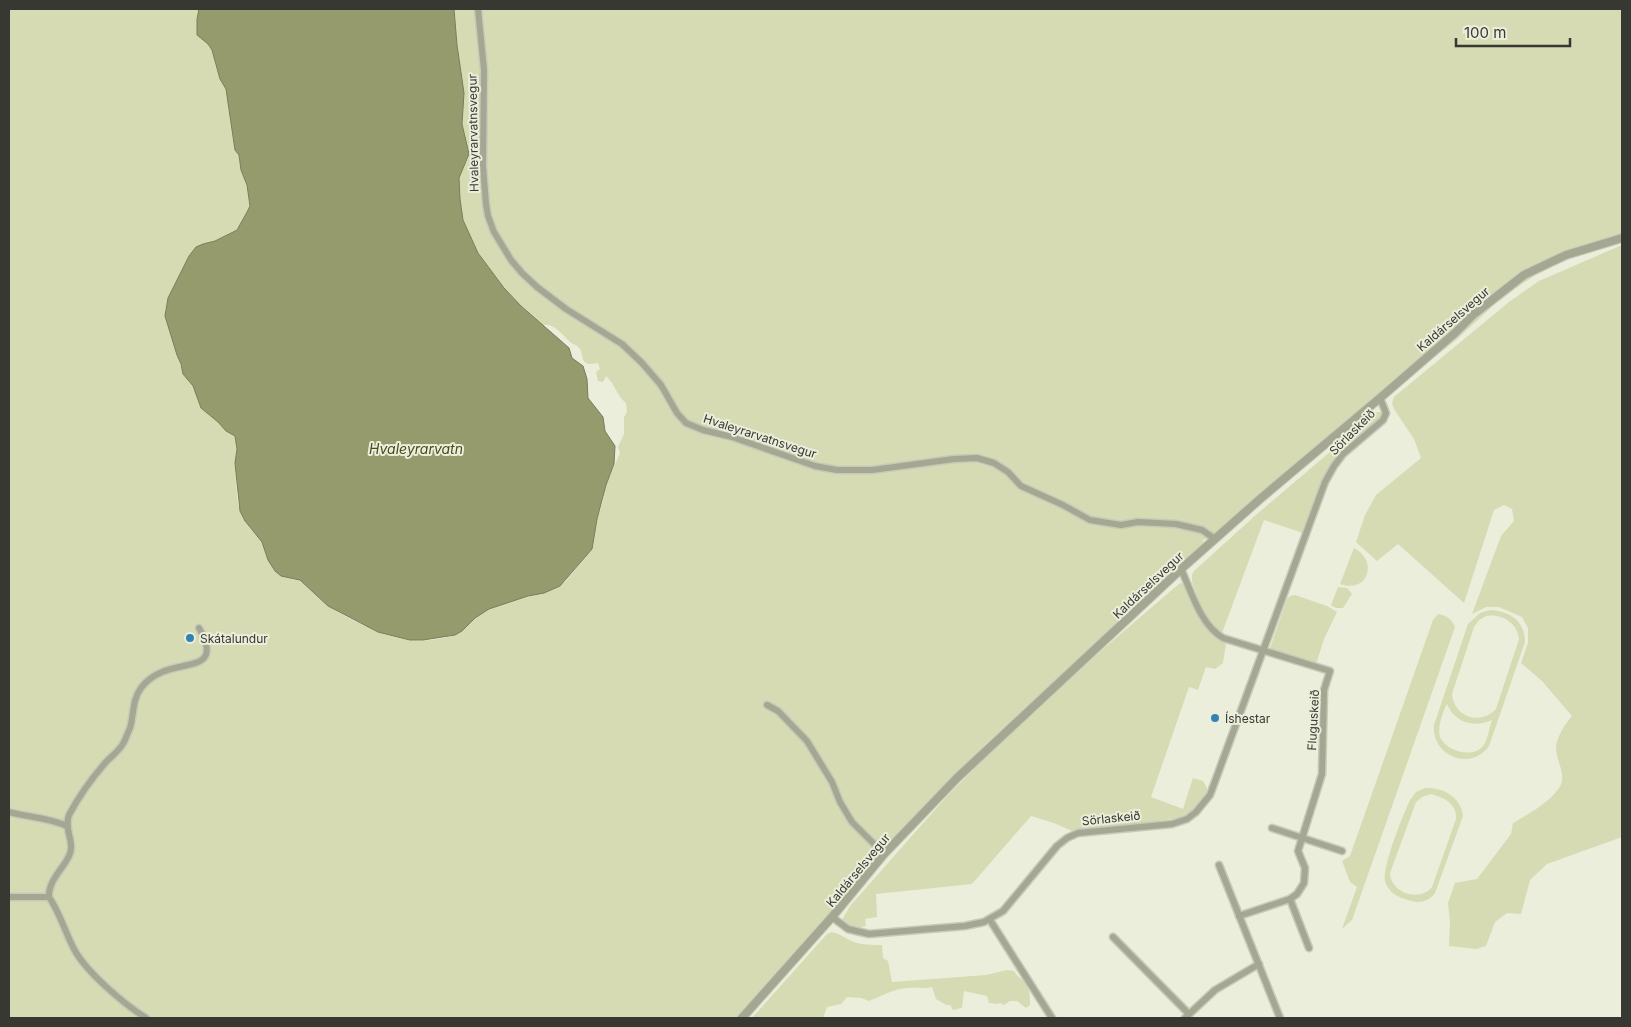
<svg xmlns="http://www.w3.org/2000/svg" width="1631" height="1027" font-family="Inter,sans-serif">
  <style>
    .green { fill: #d6dbb3; fill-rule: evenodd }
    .water { fill: #969b6d; stroke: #7a7d5b }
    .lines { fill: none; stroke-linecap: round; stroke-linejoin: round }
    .minor-casing { stroke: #c7cab9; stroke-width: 9 }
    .tertiary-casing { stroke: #c7cab9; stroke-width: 10 }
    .minor { stroke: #a4a792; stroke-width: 6 }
    .tertiary { stroke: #a4a792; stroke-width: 8 }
    .poi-dot { fill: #3482b4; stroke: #ebeedb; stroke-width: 2 }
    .labels { text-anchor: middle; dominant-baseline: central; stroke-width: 4; stroke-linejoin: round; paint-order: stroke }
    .street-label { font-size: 12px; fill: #373831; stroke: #ebeedb }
    .poi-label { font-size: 12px; fill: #373831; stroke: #ebeedb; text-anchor: start }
    .water-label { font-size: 14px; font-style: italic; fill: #484c16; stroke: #ebeedb }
  </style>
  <rect width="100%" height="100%" fill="#ebeedb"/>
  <g class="green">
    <path d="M9 9H199L197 19V35L208 44 212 50 220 79 226 89 235 150 239 155 241 170 247 185 250 206 237 229 215 241 203 244 189 256 168 298 166 320 169 325 183 374 192 386 201 408 218 422 226 431 235 436C239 457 233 491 240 511 244 524 254 532 262 542 268 550 267 561 274 570 281 579 293 575 301 581 310 589 317 597 326 604 350 622 381 633 410 640 422 642 442 639 455 635 463 632 468 624 475 618 479 615 486 611 491 609 502 604 515 601 527 597 542 592 551 593 565 582L592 549 597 519 603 501 606 485 620 453 618 447 624 434V417L627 412 626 403C617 396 615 384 606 376L603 382 598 381 596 372 600 369 598 363C595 363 589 365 586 363 581 360 583 353 580 349 577 345 573 344 570 342 562 335 555 323 543 325L521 306 504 288 478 253 463 220 460 199 459 177 469 157 462 124 464 93 457 45 454 9H1622V235L1540 272 1519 286 1494 305 1456 340 1386 396 1220 537 1202 540 1208 546 991 739 963 767 896 841 885 849 877 843 872 868 743 1018H9Z"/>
    <path d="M1622 245V837L1547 864 1530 880 1521 914 1507 913 1495 922 1486 946 1476 949 1449 946 1450 923 1448 903 1455 883 1477 879 1511 834 1513 823C1527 815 1550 802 1559 788 1568 775 1555 760 1556 746 1558 735 1565 724 1572 716L1542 681 1521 663 1528 643V628L1522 617 1499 607H1486L1472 614 1501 536 1514 521 1512 509 1504 505 1494 510 1464 603 1398 544 1377 561 1356 542 1365 515 1376 495 1421 458 1414 439 1394 409 1392 403 1394 397 1509 302 1539 281Z"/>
    <path d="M1377 412H1381L1383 414C1380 436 1353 445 1339 460 1322 480 1314 509 1303 533L1264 520 1222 633C1205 623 1199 599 1192 582V575L1194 571 1257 514Z"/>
    <path d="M1354 548C1378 560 1369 594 1340 584Z"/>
    <path d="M1180 583 1186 584C1194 609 1204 629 1226 644L1223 663 1215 669 1206 667 1198 690 1189 687 1151 797 1183 809 1193 778 1203 781 1207 788 1206 796 1193 810 1180 818 1108 828 1079 834 1054 823 1031 816 972 884 876 894 877 917 865 919 866 926C856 928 849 927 842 920L850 906 948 795 1006 737 1103 649Z"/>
    <path d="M1338 587 1347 588 1352 594 1343 608H1336L1331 605Z"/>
    <path d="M1295 595 1327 606 1337 612 1324 639 1317 661 1311 665 1273 652 1270 648 1287 599 1290 596Z"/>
    <path d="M1490 610C1510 611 1525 621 1525 642L1489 746C1471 772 1431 756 1434 725L1468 624 1480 613ZM1486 616C1501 613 1518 623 1519 639L1496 709C1480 726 1454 717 1452 694L1474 627 1479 620ZM1447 704C1455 723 1474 728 1492 720 1489 728 1488 740 1483 746 1473 759 1446 751 1440 737 1437 728 1443 711 1447 704Z"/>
    <path d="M1438 614C1447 616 1451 618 1455 627L1352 920 1342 929 1357 887 1350 882 1342 861 1350 856 1433 620Z"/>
    <path d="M1425 788C1443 787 1461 797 1463 816L1435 893C1428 902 1419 904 1408 900 1397 897 1389 893 1385 881 1382 867 1403 815 1410 800L1416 792ZM1431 794C1445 798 1457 804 1456 819L1432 887C1421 902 1391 894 1390 873L1416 802 1422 797Z"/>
    <path d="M832 932C841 934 846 939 854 942 863 945 873 945 882 945L883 958 888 961 892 982 986 975 1007 970 1014 971C1017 976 1019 977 1023 980 1030 986 1030 997 1030 1005L1026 1008 1017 1001H1010L1004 1005 1000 1003 997 1004 989 1003 987 996 964 991 962 1008 953 1010 950 1005H946L936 999 932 987C923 989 916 987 907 988 893 989 882 996 869 1001L861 998 847 997 841 1004 827 1007 823 1018H752L827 934Z"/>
  </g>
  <path class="water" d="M199 9H454L457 45 464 93 462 124 469 154 459 178 460 199 463 220 478 253 504 288 521 306 560 340 569 348 572 358 583 366 587 379 588 398 603 417 605 431 615 446 614 464 606 485 597 519 592 549 560 586 544 593 528 596 489 609 475 618 462 631 455 635 423 640H410L378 632 328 606 300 580 281 576 275 571 268 560 262 542 245 521 240 511 235 463 237 449 235 436 226 431 218 422 201 408 193 386 183 374 181 364 177 355 165 316 168 298 189 256 196 247 203 244 215 241 237 230 247 212 250 206 247 185 241 170 239 155 235 150 226 89 220 79 212 50 208 44 197 35V19Z"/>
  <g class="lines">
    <defs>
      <g id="minor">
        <path d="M478 9 484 70 483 166 486 204 488 216 494 232 511 260 522 273 537 287 566 309 622 344 642 363 661 385 677 413 686 423 703 430 732 437 815 466 837 470H872L954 459 977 458 994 463 1008 472 1021 486 1063 505 1090 520 1121 525 1138 522 1176 524 1202 530 1215 539"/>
        <path d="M1181 569C1192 593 1200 624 1223 638L1330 671 1324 690 1322 774 1298 851 1305 868 1304 883 1297 894 1290 899 1239 916"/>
        <path d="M767 705 778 711 807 741 832 782 840 802 852 822 884 854"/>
        <path d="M9 812C27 817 50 818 67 826"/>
        <path d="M1272 828 1342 851"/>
        <path d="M1219 865 1280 1018"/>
        <path d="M9 897H49C60 913 65 932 74 949 86 972 124 1004 146 1018"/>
        <path d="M49 897C48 881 63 869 69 856 76 843 63 829 69 815 79 796 92 778 106 762 112 756 120 750 124 742 126 738 128 732 130 728 134 715 132 700 141 688 146 681 155 675 162 672 187 661 223 670 199 628"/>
        <path d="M1290 899 1309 948"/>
        <path d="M832 917 848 929 869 934 965 926 984 922 1003 911 1057 846 1067 838 1078 833 1172 824 1187 819 1196 812 1210 795 1325 482 1334 466 1343 454 1383 420 1386 413 1380 398"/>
        <path d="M990 920 1052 1018"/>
        <path d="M1113 937 1189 1014"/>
        <path d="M1185 1018 1215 990 1259 964"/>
      </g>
      <path id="tertiary" d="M742 1018 832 917 884 854 957 778 1181 569 1260 499 1380 398 1455 333 1474 314 1524 275 1566 255 1622 238"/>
    </defs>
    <use href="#minor" class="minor-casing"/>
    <use href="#tertiary" class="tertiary-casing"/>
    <use href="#minor" class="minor"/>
    <use href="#tertiary" class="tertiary"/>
  </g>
  <g class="poi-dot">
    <circle cx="190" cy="638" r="5"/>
    <circle cx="1215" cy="718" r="5"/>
  </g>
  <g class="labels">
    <g class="street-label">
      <text transform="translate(473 133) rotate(-91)">Hvaleyrarvatnsvegur</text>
      <text transform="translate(1453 319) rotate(-41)">Kaldárselsvegur</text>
      <text transform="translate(1352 432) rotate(-45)">Sörlaskeið</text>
      <text transform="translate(760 436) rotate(18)">Hvaleyrarvatnsvegur</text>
      <text transform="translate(1148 585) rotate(-43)">Kaldárselsvegur</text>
      <text transform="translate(1313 720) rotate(-87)">Fluguskeið</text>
      <text transform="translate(1111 818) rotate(-6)">Sörlaskeið</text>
      <text transform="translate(858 870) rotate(-50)">Kaldárselsvegur</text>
    </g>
    <g class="poi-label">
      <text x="200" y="638">Skátalundur</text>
      <text x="1225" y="718">Íshestar</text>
    </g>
    <g class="water-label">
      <text x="416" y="448">Hvaleyrarvatn</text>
    </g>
  </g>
  <rect width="1631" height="1027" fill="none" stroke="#373831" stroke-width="20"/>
  <path d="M1456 38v8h114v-8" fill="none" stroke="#373831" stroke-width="2.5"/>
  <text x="1464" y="38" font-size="15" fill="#373831" stroke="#ebeedb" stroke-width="4" paint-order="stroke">100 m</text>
</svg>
